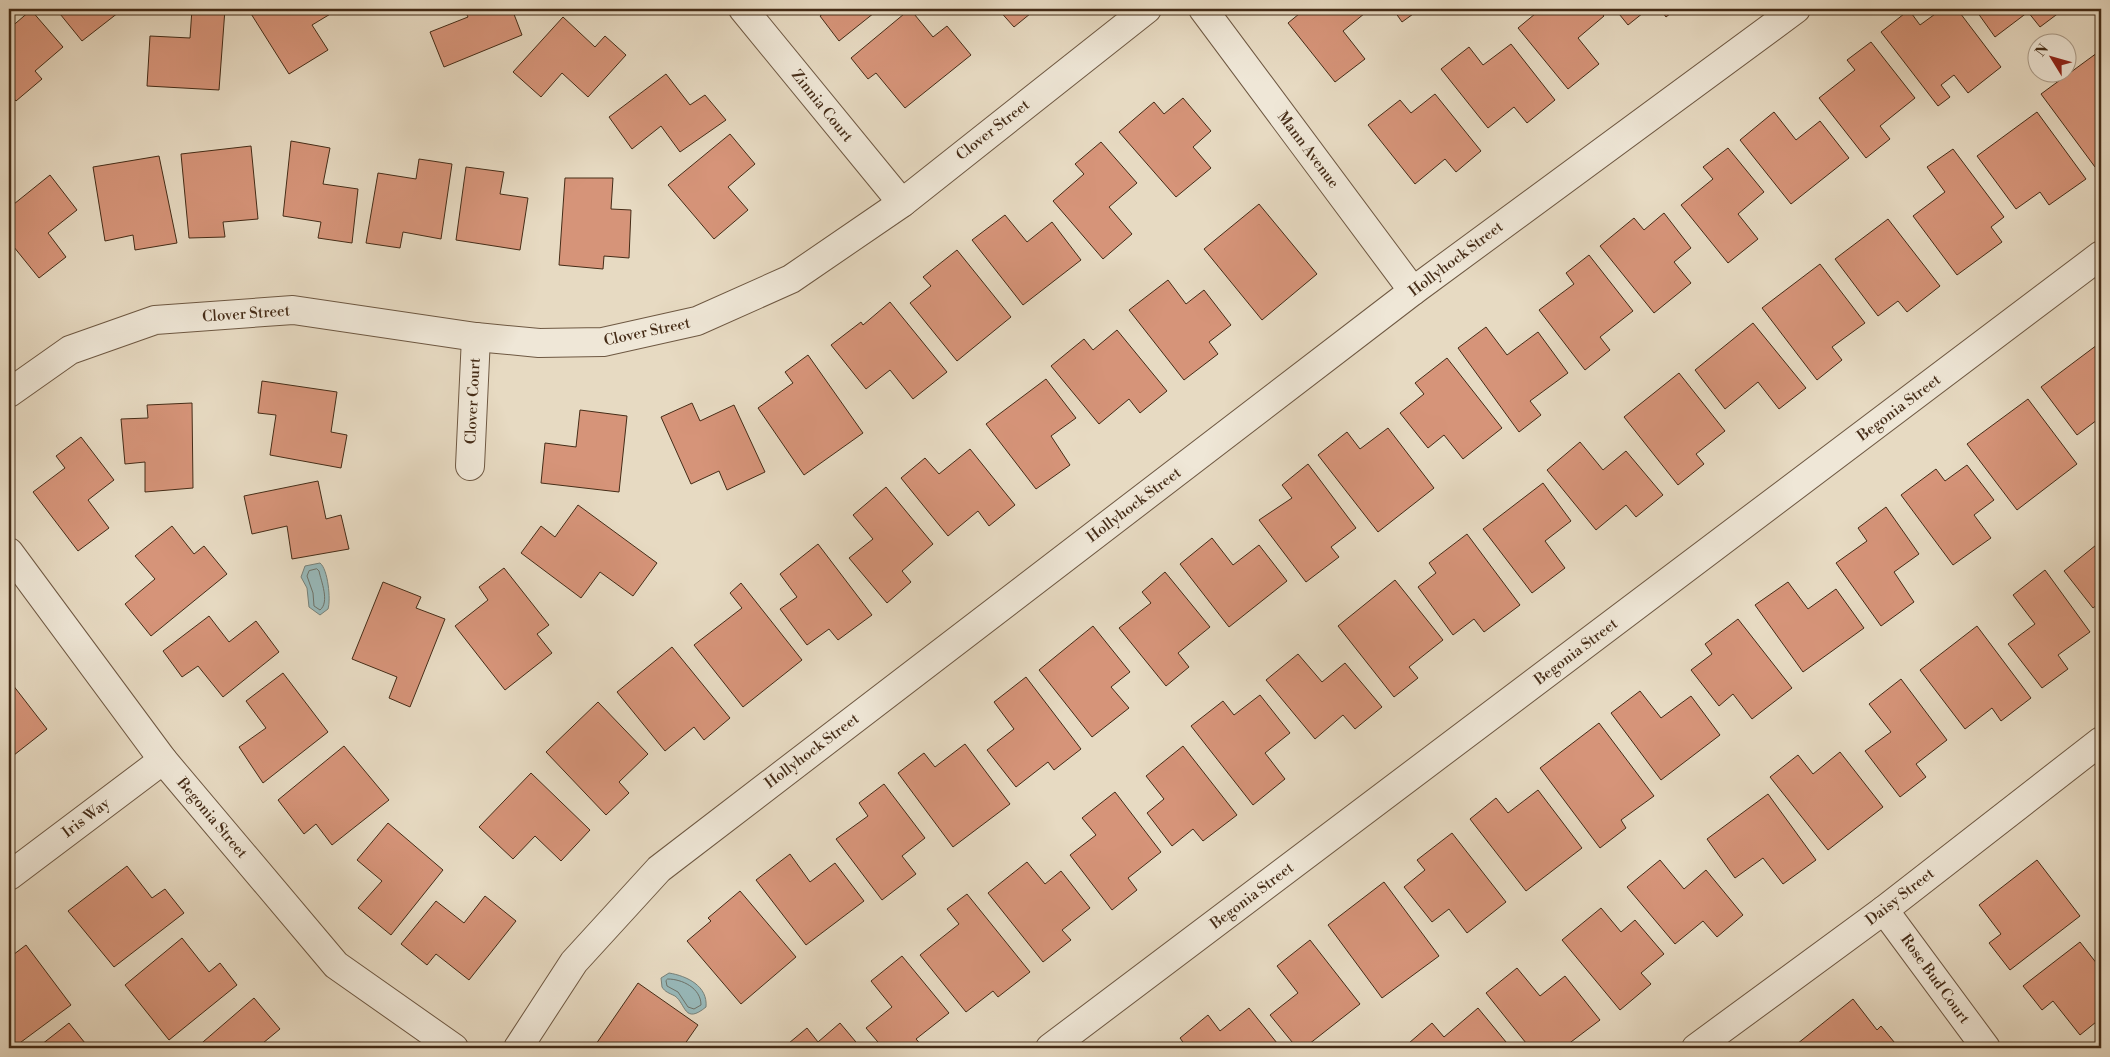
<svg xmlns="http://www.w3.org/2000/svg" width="2110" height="1057" font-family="'Libre Bodoni',serif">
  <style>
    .water { fill: #98b9ba; stroke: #778179 }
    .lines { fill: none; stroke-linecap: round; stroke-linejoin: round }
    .shore { stroke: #6e7268; stroke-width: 1 }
    .building { fill: #d69479; stroke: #452c17 }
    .minor-casing { stroke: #6e5842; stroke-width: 30 }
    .minor { stroke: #efe7d7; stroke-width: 28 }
    .labels { text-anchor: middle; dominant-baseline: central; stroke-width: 5; stroke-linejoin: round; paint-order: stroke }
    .street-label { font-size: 15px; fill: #452c17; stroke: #efe7d7 }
  </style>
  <rect width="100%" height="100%" fill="#e7dac2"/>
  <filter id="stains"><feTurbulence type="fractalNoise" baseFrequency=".004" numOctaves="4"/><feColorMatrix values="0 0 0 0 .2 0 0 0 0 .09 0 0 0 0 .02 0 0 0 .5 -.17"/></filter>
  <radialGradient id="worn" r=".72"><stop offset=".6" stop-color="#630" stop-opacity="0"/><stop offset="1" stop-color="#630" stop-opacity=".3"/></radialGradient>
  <g class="water">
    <path d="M320 563C328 569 331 600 328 609L320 615 309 607 307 588 301 577 305 566Z"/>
    <path d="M669 973C687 976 708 986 706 1007 684 1025 686 1004 675 996 669 993 665 992 662 987L661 978Z"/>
  </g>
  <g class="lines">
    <g class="shore">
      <path d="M317 569 319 571C321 581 330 602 320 610L314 606 313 593 307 576 309 571Z"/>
      <path d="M668 979C682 979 701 988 701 1005L694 1009 688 1007 678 992 667 986 666 981Z"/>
    </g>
  </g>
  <g class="building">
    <path d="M56 9H123L82 41Z"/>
    <path d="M192 9H225L219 90 147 86 150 36 190 38Z"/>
    <path d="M248 9H329L332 13 312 25 328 50 289 74Z"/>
    <path d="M464 9H512L522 35 444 67 430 32 468 17Z"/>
    <path d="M829 9H879L839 41 820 16Z"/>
    <path d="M910 9 933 37 947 26 971 55 905 108 876 73 868 79 851 58Z"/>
    <path d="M998 9H1036L1014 27Z"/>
    <path d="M1305 9H1370L1343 31 1365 59 1335 82 1288 23Z"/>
    <path d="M1393 9H1420L1402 22Z"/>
    <path d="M1541 9H1598L1604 16 1578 38 1599 64 1568 89 1518 28Z"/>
    <path d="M1615 9H1648L1628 25Z"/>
    <path d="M1660 9H1676L1666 17Z"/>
    <path d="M1942 9H1957L2001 67 1968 93 1954 75 1941 85 1950 97 1938 106 1881 32 1909 10 1920 25Z"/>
    <path d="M1975 9H2064L2040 27 2028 12 1995 37Z"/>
    <path d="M31 10 63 47 35 71 42 79 16 101 9 93V29Z"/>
    <path d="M563 17 595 47 605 36 626 55 588 97 562 73 541 97 513 72Z"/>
    <path d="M1871 42 1915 98 1880 126 1890 139 1866 158 1819 98 1855 70 1847 60Z"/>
    <path d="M1511 44 1555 100 1527 123 1514 107 1488 128 1441 69 1469 47 1483 65Z"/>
    <path d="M2101 50V163L2095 167 2041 94Z"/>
    <path d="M666 74 690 105 705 95 726 120 680 152 661 126 632 149 609 117Z"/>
    <path d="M1435 94 1481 151 1456 172 1445 159 1415 184 1368 125 1400 100 1411 113Z"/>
    <path d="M1183 98 1211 131 1193 147 1211 168 1176 197 1119 132 1154 102 1164 114Z"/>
    <path d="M1774 112 1796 140 1820 121 1849 158 1791 204 1740 140Z"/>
    <path d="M2037 112 2086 179 2049 205 2040 192 2016 209 1977 156Z"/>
    <path d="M730 134 755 164 728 187 748 210 714 239 668 185Z"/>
    <path d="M291 141 330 148 323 184 358 189 352 243 318 238 321 222 283 216Z"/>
    <path d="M1101 142 1137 183 1109 207 1132 234 1103 259 1053 201 1084 174 1075 164Z"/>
    <path d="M251 146 258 219 223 222 225 237 189 238 181 154Z"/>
    <path d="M1728 148 1764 192 1738 214 1758 239 1728 263 1681 205 1713 179 1703 167Z"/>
    <path d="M1953 149 2004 217 1991 227 2002 242 1957 275 1913 216 1945 192 1927 167Z"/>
    <path d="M159 156 177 243 135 250 133 235 105 241 93 167Z"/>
    <path d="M419 159 452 164 441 239 403 232 400 248 366 243 378 173 416 179Z"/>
    <path d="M466 167 504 172 500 194 528 198 520 250 456 240Z"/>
    <path d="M50 175 77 210 48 233 66 257 39 278 9 241V208Z"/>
    <path d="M565 178H613L611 209 631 210 629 258 604 256 603 269 559 265Z"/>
    <path d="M1259 204 1317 274 1262 320 1204 249Z"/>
    <path d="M1664 213 1691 248 1674 262 1691 283 1654 313 1600 246 1634 218 1644 230Z"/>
    <path d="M1005 215 1027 242 1052 222 1081 260 1023 305 972 240Z"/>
    <path d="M1888 219 1940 286 1907 312 1898 301 1878 316 1835 259Z"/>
    <path d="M957 250 1011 317 957 361 910 303 931 286 923 277Z"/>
    <path d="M1589 255 1633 311 1600 337 1610 350 1585 370 1539 310 1574 284 1566 273Z"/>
    <path d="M1820 264 1865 323 1832 347 1842 360 1817 380 1762 308Z"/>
    <path d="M1168 280 1186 304 1204 290 1231 325 1209 342 1218 354 1184 380 1129 310Z"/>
    <path d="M9 288 14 295 9 300Z"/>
    <path d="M890 302 947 372 913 399 890 370 866 389 831 345 861 322 863 325Z"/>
    <path d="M1753 323 1806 388 1779 409 1758 382 1725 409 1695 370Z"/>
    <path d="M1486 327 1507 355 1538 332 1568 373 1530 401 1541 415 1519 432 1458 348Z"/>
    <path d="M1117 330 1167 391 1140 413 1129 399 1099 424 1051 366 1084 339 1093 350Z"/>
    <path d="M2101 342V417L2077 435 2041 387Z"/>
    <path d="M808 355 863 433 804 475 758 408 793 383 785 372Z"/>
    <path d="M1447 358 1502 428 1463 459 1444 435 1428 448 1400 413 1424 394 1415 383Z"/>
    <path d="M1679 373 1725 431 1696 454 1704 464 1678 485 1624 417Z"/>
    <path d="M1046 379 1076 418 1051 436 1070 465 1036 489 986 424Z"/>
    <path d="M262 381 337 392 331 432 347 435 341 468 270 455 276 415 258 413Z"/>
    <path d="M2028 399 2077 464 2017 510 1967 444Z"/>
    <path d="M192 403 193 488 145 492V462L125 464 121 419 148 418 147 405Z"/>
    <path d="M692 403 700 421 734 405 765 472 727 490 719 471 691 484 661 417Z"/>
    <path d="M580 410 627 416 619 492 541 483 545 443 576 447Z"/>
    <path d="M1388 428 1434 488 1378 532 1318 455 1347 432 1360 449Z"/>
    <path d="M81 437 114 480 88 500 109 528 78 551 33 492 65 468 56 456Z"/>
    <path d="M1580 442 1603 470 1626 451 1663 495 1636 517 1626 505 1596 530 1547 470Z"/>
    <path d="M970 449 1015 505 989 526 978 511 948 536 901 478 925 458 939 474Z"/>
    <path d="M1308 464 1356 528 1331 547 1339 557 1306 582 1259 520 1292 498 1282 485Z"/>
    <path d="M1967 465 1994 500 1974 515 1991 538 1953 565 1901 495 1936 469 1945 481Z"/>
    <path d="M318 481 326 519 341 515 349 549 292 559 287 526 252 534 244 496Z"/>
    <path d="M1543 483 1571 521 1545 541 1565 568 1532 593 1483 529Z"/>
    <path d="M886 487 933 544 902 571 911 582 887 603 849 558 873 539 853 515Z"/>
    <path d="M578 505 657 563 633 596 600 572 581 598 521 553 541 526 555 537Z"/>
    <path d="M1886 507 1919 554 1894 572 1914 602 1881 626 1836 563 1867 541 1858 528Z"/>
    <path d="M172 526 194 554 204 546 227 574 151 636 125 604 155 579 135 556Z"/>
    <path d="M1467 534 1520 605 1484 632 1474 619 1453 635 1418 587 1436 573 1429 563Z"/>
    <path d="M1212 538 1233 565 1259 545 1287 581 1229 627 1180 564Z"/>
    <path d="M2101 541V602L2093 608 2064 571Z"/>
    <path d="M818 544 872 615 838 640 829 629 807 645 780 609 797 597 780 574Z"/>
    <path d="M504 568 549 625 537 634 552 653 505 690 455 626 488 600 479 587Z"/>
    <path d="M2045 570 2090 632 2058 655 2068 669 2042 688 2008 644 2035 624 2013 595Z"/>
    <path d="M1165 572 1210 627 1178 653 1189 667 1166 686 1119 628 1151 603 1142 592Z"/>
    <path d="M1395 580 1443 640 1409 667 1418 678 1394 697 1338 626Z"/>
    <path d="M383 582 421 597 416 608 445 619 410 707 389 698 397 677 352 659Z"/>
    <path d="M1788 582 1808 609 1836 589 1864 628 1803 672 1755 605Z"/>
    <path d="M741 583 802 660 743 707 694 645 742 608 730 593Z"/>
    <path d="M209 616 229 642 256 621 279 652 223 697 198 666 182 677 163 651Z"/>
    <path d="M1738 619 1792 688 1752 719 1733 694 1719 706 1691 670 1712 654 1705 644Z"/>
    <path d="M1093 626 1130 672 1111 687 1129 708 1092 737 1039 670Z"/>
    <path d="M1977 626 2031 698 2001 721 1992 708 1965 729 1920 670Z"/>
    <path d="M672 647 730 718 704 740 694 727 665 751 617 692Z"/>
    <path d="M1298 654 1322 682 1345 663 1382 707 1355 729 1343 715 1315 739 1266 680Z"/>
    <path d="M283 673 328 732 263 783 239 747 266 728 246 701Z"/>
    <path d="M1026 677 1081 749 1054 770 1048 762 1016 787 987 750 1014 729 994 702Z"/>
    <path d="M1901 679 1947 740 1916 764 1926 777 1900 797 1865 751 1891 732 1869 704Z"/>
    <path d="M9 680 47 729 9 759Z"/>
    <path d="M1640 691 1661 718 1691 696 1720 735 1661 780 1611 713Z"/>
    <path d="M1260 695 1290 733 1265 753 1285 779 1253 805 1191 726 1223 701 1234 715Z"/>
    <path d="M598 702 648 754 619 782 629 793 606 815 546 752Z"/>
    <path d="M1599 723 1654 796 1621 820 1626 828 1600 848 1540 768Z"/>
    <path d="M965 744 1010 804 953 847 898 773 924 753 935 767Z"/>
    <path d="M344 746 389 800 332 845 316 824 304 834 278 800Z"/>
    <path d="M1183 746 1237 815 1203 841 1193 829 1172 846 1147 813 1164 799 1146 776Z"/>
    <path d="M1840 752 1883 807 1828 850 1770 777 1798 755 1813 774Z"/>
    <path d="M531 773 590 830 561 861 535 836 513 859 479 827Z"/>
    <path d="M884 784 925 838 902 856 916 874 882 900 836 839 868 816 859 803Z"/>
    <path d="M1538 790 1582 848 1526 891 1470 819 1496 798 1508 813Z"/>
    <path d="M1115 792 1161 852 1128 878 1137 890 1112 910 1070 855 1096 835 1082 818Z"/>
    <path d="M1768 794 1816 860 1783 884 1763 858 1735 878 1707 839Z"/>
    <path d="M388 823 443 870 391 935 358 908 382 881 357 860Z"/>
    <path d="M1452 833 1506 902 1467 933 1449 909 1432 922 1404 887 1425 870 1417 860Z"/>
    <path d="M790 854 810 882 835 863 864 901 806 945 756 880Z"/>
    <path d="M1660 860 1684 889 1706 870 1743 915 1717 937 1703 921 1675 944 1627 887Z"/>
    <path d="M2037 860 2080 916 2010 970 1989 943 2001 934 1979 905Z"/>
    <path d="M1027 862 1045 884 1061 871 1090 908 1062 930 1071 940 1043 962 988 893Z"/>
    <path d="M127 866 152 898 165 889 184 913 114 967 68 911Z"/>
    <path d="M1384 882 1439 956 1382 998 1328 925Z"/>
    <path d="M740 891 796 957 741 1004 687 941 711 921 708 918Z"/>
    <path d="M967 894 1030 972 998 997 993 991 966 1012 920 955 959 924 947 909Z"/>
    <path d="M485 896 516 921 469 980 436 954 427 965 401 944 436 901 464 923Z"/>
    <path d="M1601 908 1621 932 1635 920 1664 954 1641 973 1651 984 1620 1010 1562 940Z"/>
    <path d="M182 938 209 972 220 963 237 985 169 1040 125 985Z"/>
    <path d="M1310 940 1360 1004 1304 1048H1297L1270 1015 1298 993 1277 966Z"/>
    <path d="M2080 942 2101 969V1018L2080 1035 2053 1001 2042 1010 2023 986Z"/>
    <path d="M26 945 71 1005 13 1048H9V958Z"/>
    <path d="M902 956 949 1013 916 1039 924 1048H883L866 1028 892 1007 871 981Z"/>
    <path d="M1517 968 1540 996 1565 976 1600 1020 1563 1048H1530L1486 993Z"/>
    <path d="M638 983 698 1025 682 1048H601L596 1044Z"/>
    <path d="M254 998 280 1029 257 1048H196Z"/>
    <path d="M1853 999 1877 1030 1881 1026 1899 1048H1792Z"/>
    <path d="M1249 1008 1281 1048H1187L1180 1038 1208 1015 1220 1031Z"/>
    <path d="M1478 1008 1511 1048H1413L1409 1043 1432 1023 1444 1037Z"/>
    <path d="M69 1023 89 1048H37Z"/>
    <path d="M840 1023 861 1048H783L807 1028 818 1042Z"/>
  </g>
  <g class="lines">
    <defs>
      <g id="minor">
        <path d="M743 9 902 203"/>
        <path d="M1203 9 1413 291"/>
        <path d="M9 393 70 350 155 320 293 310 476 337 539 343 603 342 697 321 791 279 902 203 1147 9"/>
        <path d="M470 466 476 337"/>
        <path d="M9 552 163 760 336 965 454 1048"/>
        <path d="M9 876 163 760"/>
        <path d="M1884 910 1986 1048"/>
        <path d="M518 1048 574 962 659 869 1413 291 1796 9"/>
        <path d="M1050 1048 2101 255"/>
        <path d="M1696 1048 1884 910 2101 741"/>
      </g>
    </defs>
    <use href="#minor" class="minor-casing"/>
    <use href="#minor" class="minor"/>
  </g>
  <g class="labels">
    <g class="street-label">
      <text transform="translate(822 106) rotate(51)">Zinnia Court</text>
      <text transform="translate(993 130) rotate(-38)">Clover Street</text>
      <text transform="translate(1308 150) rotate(53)">Mann Avenue</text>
      <text transform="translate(1456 259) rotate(-37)">Hollyhock Street</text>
      <text transform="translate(246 314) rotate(-4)">Clover Street</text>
      <text transform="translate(647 332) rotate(-12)">Clover Street</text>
      <text transform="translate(473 401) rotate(-87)">Clover Court</text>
      <text transform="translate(1899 408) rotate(-37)">Begonia Street</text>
      <text transform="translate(1134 505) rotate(-37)">Hollyhock Street</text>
      <text transform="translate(1576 652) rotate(-37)">Begonia Street</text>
      <text transform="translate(812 751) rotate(-37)">Hollyhock Street</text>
      <text transform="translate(86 818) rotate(-37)">Iris Way</text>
      <text transform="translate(212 818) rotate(50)">Begonia Street</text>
      <text transform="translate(1252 896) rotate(-37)">Begonia Street</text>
      <text transform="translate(1900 897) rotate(-38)">Daisy Street</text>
      <text transform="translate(1935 979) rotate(54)">Rose Bud Court</text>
    </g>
  </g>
  <rect width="2110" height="1057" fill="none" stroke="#e7dac2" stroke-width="30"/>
  <rect x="10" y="10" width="2090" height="1037" fill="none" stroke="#452c17" stroke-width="2.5"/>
  <rect x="15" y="15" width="2080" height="1027" fill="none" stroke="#452c17"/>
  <g transform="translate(2052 58) rotate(307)"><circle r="24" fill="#efe7d7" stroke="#ab9c8a"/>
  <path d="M0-4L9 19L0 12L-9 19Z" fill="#8f2418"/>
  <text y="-8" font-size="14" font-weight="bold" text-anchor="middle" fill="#452c17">N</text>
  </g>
  <rect width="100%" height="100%" filter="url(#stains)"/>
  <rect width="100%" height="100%" fill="url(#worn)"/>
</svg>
